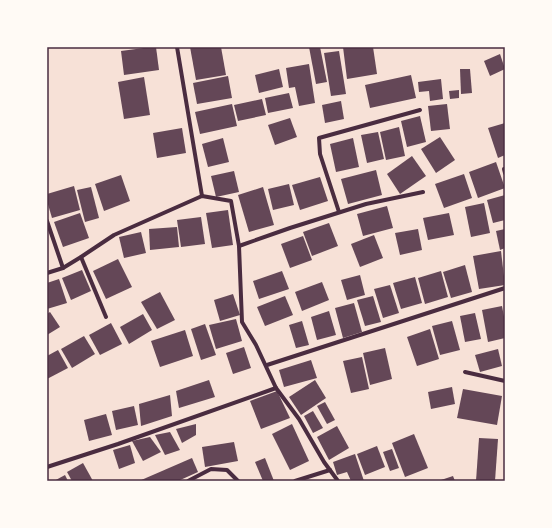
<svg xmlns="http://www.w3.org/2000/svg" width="552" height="528" font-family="'Source Sans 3',sans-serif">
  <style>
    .building { fill: #644757 }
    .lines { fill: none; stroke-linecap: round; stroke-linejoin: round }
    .minor { stroke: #4a2c40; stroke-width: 4 }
    .neatline { fill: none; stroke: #4a2c40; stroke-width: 1.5 }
  </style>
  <rect width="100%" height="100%" fill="#f7e1d7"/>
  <g class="building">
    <path d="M151 47H156L159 70 124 75 121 51Z"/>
    <path d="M190 47H221L226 75 196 80Z"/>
    <path d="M309 47H320L327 82 316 84Z"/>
    <path d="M343 47H373L377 74 347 79Z"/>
    <path d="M339 51 346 94 331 96 324 53Z"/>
    <path d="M500 54 505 69 490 76 484 61Z"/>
    <path d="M309 64 315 103 299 106 295 87 289 88 286 68Z"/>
    <path d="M279 69 283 87 259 93 255 75Z"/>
    <path d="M460 69H470L472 93 461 94Z"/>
    <path d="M411 75 416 98 370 108 365 85Z"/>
    <path d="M228 76 232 98 197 104 193 83Z"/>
    <path d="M144 77 150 115 124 119 118 82Z"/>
    <path d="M441 79 443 99 430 101 429 91 419 92 418 82Z"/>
    <path d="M459 90V98L450 99 449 91Z"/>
    <path d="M289 93 293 108 268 113 265 98Z"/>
    <path d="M262 99 266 115 238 121 234 105Z"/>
    <path d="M341 101 344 119 325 123 322 105Z"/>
    <path d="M232 104 237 126 200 134 195 112Z"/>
    <path d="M447 104 450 129 431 131 428 106Z"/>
    <path d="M420 116 426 142 407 147 401 121Z"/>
    <path d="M290 118 297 137 275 145 268 125Z"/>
    <path d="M505 123V155L498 158 488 128Z"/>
    <path d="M399 127 405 156 386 160 380 132Z"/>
    <path d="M182 128 186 153 157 158 153 133Z"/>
    <path d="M378 132 384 159 367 163 361 135Z"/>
    <path d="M440 137 455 160 436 173 421 149Z"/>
    <path d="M223 138 229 162 208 167 202 144Z"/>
    <path d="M353 138 359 167 336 172 330 144Z"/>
    <path d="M412 156 426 176 400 194 387 174Z"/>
    <path d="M496 162 505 188 478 198 469 172Z"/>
    <path d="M376 170 382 195 348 204 341 179Z"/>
    <path d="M234 171 239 192 216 197 211 176Z"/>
    <path d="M464 174 472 198 444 208 435 184Z"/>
    <path d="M121 175 130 201 104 211 95 184Z"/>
    <path d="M320 177 328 201 300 210 292 185Z"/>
    <path d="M289 184 294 205 273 210 268 189Z"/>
    <path d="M74 186 80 210 52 218 47 201V194Z"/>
    <path d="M91 187 99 218 85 222 77 190Z"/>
    <path d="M263 187 274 225 249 232 238 195Z"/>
    <path d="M505 195V220L493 223 487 200Z"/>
    <path d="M484 203 490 233 471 237 465 207Z"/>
    <path d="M387 206 393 228 363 236 357 214Z"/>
    <path d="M228 210 233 245 212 248 206 213Z"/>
    <path d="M80 213 89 238 63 247 54 222Z"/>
    <path d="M449 213 454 235 428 240 423 218Z"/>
    <path d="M201 217 205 244 181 247 177 220Z"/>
    <path d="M329 223 338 246 312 256 303 232Z"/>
    <path d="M177 227 179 247 150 250 149 229Z"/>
    <path d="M418 229 422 250 400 255 395 233Z"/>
    <path d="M505 229V248L500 250 496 231Z"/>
    <path d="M141 232 146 253 124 258 119 237Z"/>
    <path d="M374 235 383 258 360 267 351 244Z"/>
    <path d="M303 236 312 260 290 268 281 244Z"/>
    <path d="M501 251 505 285 479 289 473 256Z"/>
    <path d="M118 259 132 287 106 299 93 271Z"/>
    <path d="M465 265 472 292 451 298 443 272Z"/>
    <path d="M82 270 91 291 71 300 62 278Z"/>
    <path d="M282 271 289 289 259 299 253 281Z"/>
    <path d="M441 271 448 297 425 304 418 278Z"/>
    <path d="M360 275 365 295 347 300 341 280Z"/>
    <path d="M415 277 422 303 401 309 393 283Z"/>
    <path d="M59 279 67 303 47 309V283Z"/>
    <path d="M322 282 329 300 302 311 295 292Z"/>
    <path d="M390 285 399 313 383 318 374 289Z"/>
    <path d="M160 292 175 320 157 329 141 302Z"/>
    <path d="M233 294 240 315 220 321 214 300Z"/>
    <path d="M285 296 293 315 265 326 257 307Z"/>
    <path d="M373 296 381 322 365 326 357 300Z"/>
    <path d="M354 303 362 332 343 338 335 308Z"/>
    <path d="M502 306 505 322V338L488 342 482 310Z"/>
    <path d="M329 311 336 335 317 340 311 317Z"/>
    <path d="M50 312 60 327 47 335V314Z"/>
    <path d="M475 313 481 339 465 342 460 316Z"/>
    <path d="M143 314 152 330 129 344 120 327Z"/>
    <path d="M236 319 242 341 216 349 209 325Z"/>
    <path d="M302 321 309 345 296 348 289 325Z"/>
    <path d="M452 321 460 350 440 355 432 326Z"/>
    <path d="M111 323 122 344 100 355 89 335Z"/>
    <path d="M205 324 216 355 201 360 191 329Z"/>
    <path d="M430 329 439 359 417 366 407 337Z"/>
    <path d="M185 330 193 356 160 367 151 341Z"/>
    <path d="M84 336 95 354 72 368 61 349Z"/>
    <path d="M244 347 251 368 233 374 226 353Z"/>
    <path d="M385 348 392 379 370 385 363 353Z"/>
    <path d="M498 349 502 366 480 372 475 355Z"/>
    <path d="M58 350 68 368 47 379V356Z"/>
    <path d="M362 357 369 389 351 393 343 361Z"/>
    <path d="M311 360 317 378 284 387 279 370Z"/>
    <path d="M209 380 215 397 179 408 176 391Z"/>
    <path d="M315 380 326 398 301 415 289 397Z"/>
    <path d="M452 387 455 404 431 409 428 392Z"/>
    <path d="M463 389 502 396 497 425 457 418Z"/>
    <path d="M277 391 290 418 261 429 250 401Z"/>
    <path d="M170 395 172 416 141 426 139 404Z"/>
    <path d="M325 402 335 420 327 424 317 406Z"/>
    <path d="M134 406 138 425 116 430 112 411Z"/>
    <path d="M313 411 323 428 313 433 304 416Z"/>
    <path d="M106 414 112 435 89 441 84 420Z"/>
    <path d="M196 424V435L182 443 176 429Z"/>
    <path d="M292 424 309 461 290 470 272 434Z"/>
    <path d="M337 426 349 448 329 460 317 437Z"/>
    <path d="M170 432 180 450 165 455 155 435Z"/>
    <path d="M414 434 428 468 405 477 392 443Z"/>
    <path d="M150 437 161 452 143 461 132 441Z"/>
    <path d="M479 438 498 439 495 481H476Z"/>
    <path d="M234 442 238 461 205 467 202 447Z"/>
    <path d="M130 445 135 463 119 469 113 450Z"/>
    <path d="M377 446 385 467 365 475 357 454Z"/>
    <path d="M392 449 399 468 390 471 383 452Z"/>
    <path d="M355 454 364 481H351L347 472 337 475 333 462Z"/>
    <path d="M192 458 198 472 178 481H139Z"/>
    <path d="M265 458 274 481H263L255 462Z"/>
    <path d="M83 463 93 481H72L67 472Z"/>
    <path d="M65 475 68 481H54Z"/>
    <path d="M453 476 455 481H438Z"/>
  </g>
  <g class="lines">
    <g class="minor">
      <path d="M177 47 202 196"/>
      <path d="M504 169 505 173"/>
      <path d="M339 212 320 154 319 138 420 110"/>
      <path d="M47 221 63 268"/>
      <path d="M239 246 290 228 366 204 423 192"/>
      <path d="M81 257 106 317"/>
      <path d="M47 273 63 268 81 257 114 235 202 196 231 201 239 246 242 322 256 345 276 388 299 419 324 462 338 481"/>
      <path d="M267 365 505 288"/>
      <path d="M465 372 505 381"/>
      <path d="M47 467 118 444 276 388"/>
      <path d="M188 481 211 469 227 470 238 481"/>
      <path d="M295 481 330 470"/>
    </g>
  </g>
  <rect width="552" height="528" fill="none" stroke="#fffaf5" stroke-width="96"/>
  <rect x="48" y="48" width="456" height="432" class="neatline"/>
</svg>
